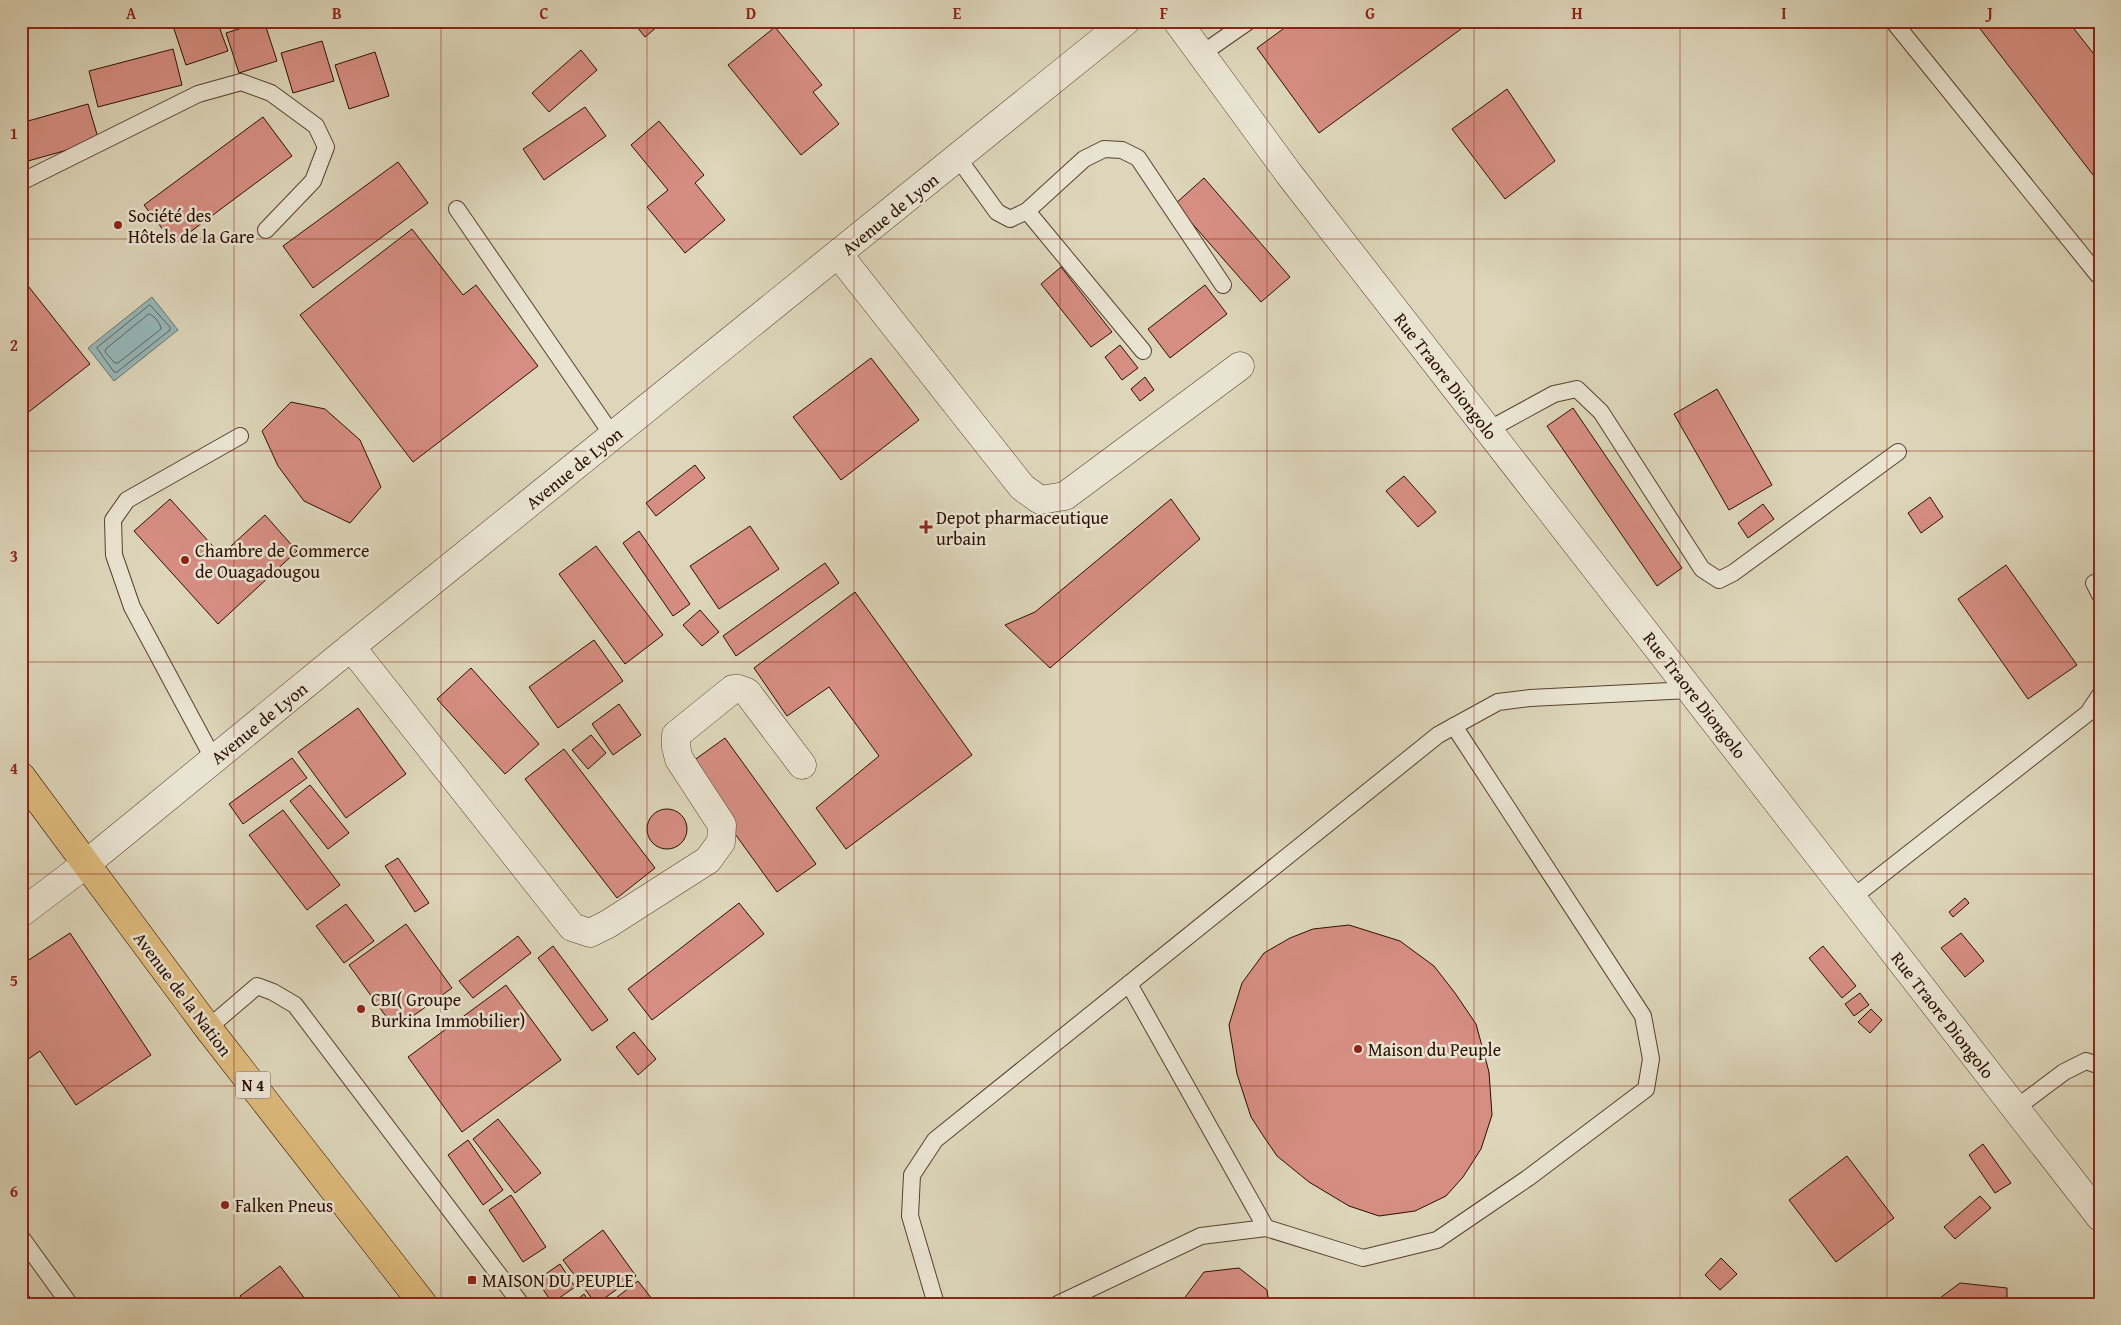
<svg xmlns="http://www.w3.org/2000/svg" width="2121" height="1325" font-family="'Gentium Book Plus',serif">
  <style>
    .water { fill: #96b7b9; stroke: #6c736f }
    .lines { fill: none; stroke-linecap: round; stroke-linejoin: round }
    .shore { stroke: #62625d; stroke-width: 1 }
    .building { fill: #d68e82; stroke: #2d0e01 }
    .service-casing { stroke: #59402f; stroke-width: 18 }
    .minor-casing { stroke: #59402f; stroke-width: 29 }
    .trunk-casing { stroke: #2d0e01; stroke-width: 29 }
    .service { stroke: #e9e4d2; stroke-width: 16 }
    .minor { stroke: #e9e4d2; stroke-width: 28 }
    .trunk { stroke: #debb7d; stroke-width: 28 }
    .grid { fill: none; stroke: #8f2418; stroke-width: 1; stroke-opacity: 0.55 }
    .poi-dot { fill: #8f2418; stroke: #e9e4d2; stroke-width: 2 }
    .labels { text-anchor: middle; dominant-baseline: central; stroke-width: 5; stroke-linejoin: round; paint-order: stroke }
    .shield { fill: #e9e4d2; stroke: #654e40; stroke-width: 1 }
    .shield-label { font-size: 16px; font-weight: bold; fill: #2d0e01 }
    .street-label { font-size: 18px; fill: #2d0e01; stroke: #e9e4d2 }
    .poi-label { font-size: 18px; fill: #2d0e01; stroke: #e9e4d2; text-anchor: start }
    .neatline { fill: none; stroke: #8f2418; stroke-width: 2 }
    .grid-label { font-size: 16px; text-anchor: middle; font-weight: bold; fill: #8f2418 }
  </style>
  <rect width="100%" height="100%" fill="#ddd6ba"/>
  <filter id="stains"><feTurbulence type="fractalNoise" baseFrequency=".004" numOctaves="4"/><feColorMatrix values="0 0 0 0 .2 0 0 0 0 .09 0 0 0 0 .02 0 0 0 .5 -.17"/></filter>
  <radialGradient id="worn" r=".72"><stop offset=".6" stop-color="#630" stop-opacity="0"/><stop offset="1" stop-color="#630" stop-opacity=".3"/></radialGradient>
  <path class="water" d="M152 297 178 330 114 381 88 348Z"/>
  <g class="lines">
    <g class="shore">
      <path d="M150 305 170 327V330L117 372H114L97 348Z"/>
      <path d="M149 314C154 315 161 324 161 329L118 363H115L105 352 106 349Z"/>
    </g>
  </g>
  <g class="building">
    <path d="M188 21H217L228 51 186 65 173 26Z"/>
    <path d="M264 21 277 61 239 73 226 33Z"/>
    <path d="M632 21H664L645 37Z"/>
    <path d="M1294 21H1472L1319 133 1257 48Z"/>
    <path d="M1974 21H2068L2100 62V184Z"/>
    <path d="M775 27 822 85 813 92 839 124 801 155 728 65Z"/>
    <path d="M322 41 334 81 293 93 281 53Z"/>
    <path d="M173 49 182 85 98 107 89 71Z"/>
    <path d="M581 50 597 70 549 112 532 93Z"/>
    <path d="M375 52 389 96 349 109 335 65Z"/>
    <path d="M1507 89 1555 161 1505 199 1452 129Z"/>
    <path d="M88 104 99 141 21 163V123Z"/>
    <path d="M585 107 606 136 544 180 523 149Z"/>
    <path d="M263 117 292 156 174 244 144 205Z"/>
    <path d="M659 121 704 175 695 183 725 220 685 253 647 207 668 190 631 145Z"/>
    <path d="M398 162 428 203 313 288 283 246Z"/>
    <path d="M1204 178 1290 277 1261 302 1175 204Z"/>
    <path d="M412 229 463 295 476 285 538 366 413 462 300 315Z"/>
    <path d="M1061 267 1112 332 1091 347 1041 284Z"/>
    <path d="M21 277 90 364 21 418Z"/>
    <path d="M1205 285 1227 314 1170 358 1148 329Z"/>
    <path d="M1120 345 1138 368 1122 380 1105 357Z"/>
    <path d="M871 358 919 420 841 480 793 417Z"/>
    <path d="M1145 377 1154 390 1140 401 1131 389Z"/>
    <path d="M1717 389 1772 485 1729 510 1674 414Z"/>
    <path d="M291 402 325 409 360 440 381 487 350 523 304 501 278 466 262 431Z"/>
    <path d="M1573 408 1682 568 1657 586 1547 426Z"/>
    <path d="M695 465 705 478 656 516 646 503Z"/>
    <path d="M1404 476 1436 512 1418 527 1386 491Z"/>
    <path d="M1930 497 1943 517 1921 533 1908 513Z"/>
    <path d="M170 499 221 555 265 515 297 551 218 624 134 531Z"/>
    <path d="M1171 499 1200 539 1050 668 1005 625 1035 612Z"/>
    <path d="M1763 504 1774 519 1748 538 1738 523Z"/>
    <path d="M750 526 779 569 719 609 690 566Z"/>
    <path d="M639 531 690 604 673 616 623 543Z"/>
    <path d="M596 546 663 635 625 664 559 574Z"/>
    <path d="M825 563 839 583 736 656 723 636Z"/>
    <path d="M2006 565 2077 665 2028 699 1958 599Z"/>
    <path d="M855 592 972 755 846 849 816 808 879 756 829 687 787 716 754 668Z"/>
    <path d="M700 610 719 632 702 646 683 625Z"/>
    <path d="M594 640 623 681 558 728 529 687Z"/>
    <path d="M471 668 539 744 505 774 437 699Z"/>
    <path d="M619 704 641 735 613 755 592 724Z"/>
    <path d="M358 708 406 774 346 818 298 752Z"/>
    <path d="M591 735 606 753 588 769 572 750Z"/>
    <path d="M725 738 816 864 777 892 686 766Z"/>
    <path d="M564 749 655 868 617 898 525 779Z"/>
    <path d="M292 758 307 778 243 824 229 804Z"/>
    <path d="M310 785 349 833 328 849 290 801Z"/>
    <circle cx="667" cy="829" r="20"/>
    <path d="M283 810 340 885 307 910 249 835Z"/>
    <path d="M398 858 429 903 415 912 385 866Z"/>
    <path d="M1965 898 1969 903 1953 917 1949 912Z"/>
    <path d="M739 903 764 934 652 1020 628 989Z"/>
    <path d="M346 904 374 941 344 963 316 926Z"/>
    <path d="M406 924 452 988 395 1029 349 965Z"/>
    <path d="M1349 925 1400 941 1434 966 1455 993 1476 1024 1489 1072 1492 1115 1481 1149 1463 1177 1446 1196 1415 1211 1379 1216 1349 1206 1309 1182 1277 1156 1264 1137 1251 1117 1237 1074 1229 1025 1242 983 1264 953 1290 938 1313 929Z"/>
    <path d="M70 933 151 1055 76 1105 40 1051 21 1064V965Z"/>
    <path d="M1961 933 1984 961 1965 977 1941 948Z"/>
    <path d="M518 936 531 953 473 998 459 981Z"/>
    <path d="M2100 939V952L2093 944Z"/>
    <path d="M553 946 608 1020 592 1031 538 958Z"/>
    <path d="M1823 946 1856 986 1842 998 1809 958Z"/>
    <path d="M506 985 561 1060 462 1132 408 1057Z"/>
    <path d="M1860 993 1869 1005 1854 1016 1845 1004Z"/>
    <path d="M1871 1009 1882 1020 1870 1033 1858 1022Z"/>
    <path d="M634 1032 656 1059 638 1075 616 1047Z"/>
    <path d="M498 1119 541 1173 515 1193 473 1139Z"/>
    <path d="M468 1140 503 1190 483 1205 448 1155Z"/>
    <path d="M1983 1144 2011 1183 1995 1193 1969 1155Z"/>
    <path d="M1847 1156 1894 1218 1836 1262 1789 1200Z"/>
    <path d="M511 1195 546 1247 523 1262 489 1210Z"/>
    <path d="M1980 1196 1991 1208 1955 1239 1944 1227Z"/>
    <path d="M603 1230 636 1276 596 1304 563 1260Z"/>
    <path d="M1721 1258 1737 1274 1720 1290 1705 1275Z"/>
    <path d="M560 1264 575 1287 552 1303 537 1280Z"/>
    <path d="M280 1266 309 1304H246L240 1296Z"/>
    <path d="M1239 1268 1267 1290 1269 1304H1183V1300L1204 1272Z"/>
    <path d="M638 1281 656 1304H608Z"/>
    <path d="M21 1283 34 1304H21Z"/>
    <path d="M1960 1283 2007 1288V1304H1932Z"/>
    <path d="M584 1294 591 1304H571Z"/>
  </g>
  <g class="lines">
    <defs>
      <g id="service">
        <path d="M1893 21 2098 275"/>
        <path d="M1200 55 1249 21"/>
        <path d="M958 158 997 212 1010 219 1027 211 1084 159 1104 149 1122 150 1138 158 1223 285"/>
        <path d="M21 182 198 94 241 82 271 93 316 126 326 147 313 181 266 230"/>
        <path d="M457 209 613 436"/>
        <path d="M1027 211 1143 351"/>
        <path d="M1488 430 1554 394 1577 389 1601 412 1702 569 1719 580 1733 573 1898 452"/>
        <path d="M2094 583 2100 595"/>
        <path d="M214 760 132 607 114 555 113 520 127 500 240 436"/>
        <path d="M1852 898 2088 713 2100 695"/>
        <path d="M1129 984 1266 1228"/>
        <path d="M208 1028 257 986 273 992 295 1005 521 1304"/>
        <path d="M2016 1108 2064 1072 2086 1061 2100 1066"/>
        <path d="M21 1237 68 1302"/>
        <path d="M936 1304 910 1216 912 1175 935 1140 1438 735 1498 702 1530 698 1690 690"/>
        <path d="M1058 1304 1201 1236 1266 1228 1363 1258 1437 1240 1528 1178 1646 1089 1651 1059 1643 1016 1454 726"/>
      </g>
      <g id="minor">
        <path d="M1177 21 1289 174 2100 1217"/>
        <path d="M839 255 1022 487 1040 500 1065 496 1240 366"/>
        <path d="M351 647 572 927 590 933 608 924 708 860 721 842 722 825 679 759 676 747V735L733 689H739L747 692 802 765"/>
        <path d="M21 913 86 864 351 647 1126 21"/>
      </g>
      <path id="trunk" d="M21 776 208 1028 423 1304"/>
    </defs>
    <use href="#service" class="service-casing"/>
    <use href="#minor" class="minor-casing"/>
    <use href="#trunk" class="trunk-casing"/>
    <use href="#service" class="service"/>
    <use href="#minor" class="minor"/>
    <use href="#trunk" class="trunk"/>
  </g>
  <path class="grid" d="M234 21V1304M441 21V1304M647 21V1304M854 21V1304M1060 21V1304M1267 21V1304M1474 21V1304M1680 21V1304M1887 21V1304M21 239H2100M21 451H2100M21 662H2100M21 874H2100M21 1086H2100"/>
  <g class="poi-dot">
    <circle cx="118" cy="225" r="5"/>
    <path d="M923.5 519.5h5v5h5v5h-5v5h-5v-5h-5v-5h5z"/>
    <circle cx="185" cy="560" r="5"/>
    <circle cx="361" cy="1009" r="5"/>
    <circle cx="1358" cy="1049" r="5"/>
    <circle cx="225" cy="1205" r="5"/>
    <rect x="467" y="1275" width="10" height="10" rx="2.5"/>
  </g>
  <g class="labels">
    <rect class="shield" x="235.5" y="1071.5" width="35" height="27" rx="4"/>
    <g class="shield-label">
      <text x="253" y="1085">N 4</text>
    </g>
    <g class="street-label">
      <text transform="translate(890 214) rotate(-39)">Avenue de Lyon</text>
      <text transform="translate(1446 376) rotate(52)">Rue Traore Diongolo</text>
      <text transform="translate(574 468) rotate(-39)">Avenue de Lyon</text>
      <text transform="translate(1695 695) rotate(52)">Rue Traore Diongolo</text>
      <text transform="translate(259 723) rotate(-39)">Avenue de Lyon</text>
      <text transform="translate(183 994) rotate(53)">Avenue de la Nation</text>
      <text transform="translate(1943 1015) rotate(52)">Rue Traore Diongolo</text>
    </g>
    <g class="poi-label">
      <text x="128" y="215">Société des<tspan x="128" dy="21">Hôtels de la Gare</tspan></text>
      <text x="936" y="517">Depot pharmaceutique<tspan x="936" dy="21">urbain</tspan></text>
      <text x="195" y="550">Chambre de Commerce<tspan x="195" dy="21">de Ouagadougou</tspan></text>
      <text x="371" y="999">CBI( Groupe<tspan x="371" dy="21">Burkina Immobilier)</tspan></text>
      <text x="1368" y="1049">Maison du Peuple</text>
      <text x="235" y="1205">Falken Pneus</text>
      <text x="482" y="1280">MAISON DU PEUPLE</text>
    </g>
  </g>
  <rect width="2121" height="1325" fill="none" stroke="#ddd6ba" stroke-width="55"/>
  <rect x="28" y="28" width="2066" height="1270" class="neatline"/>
  <g class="grid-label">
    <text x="131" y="19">A</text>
    <text x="337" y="19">B</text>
    <text x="544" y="19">C</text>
    <text x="751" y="19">D</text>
    <text x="957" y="19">E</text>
    <text x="1164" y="19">F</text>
    <text x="1370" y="19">G</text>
    <text x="1577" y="19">H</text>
    <text x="1784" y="19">I</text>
    <text x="1990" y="19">J</text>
    <text x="14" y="139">1</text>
    <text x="14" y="351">2</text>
    <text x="14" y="562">3</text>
    <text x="14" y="774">4</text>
    <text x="14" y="986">5</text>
    <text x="14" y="1197">6</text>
  </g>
  <rect width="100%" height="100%" filter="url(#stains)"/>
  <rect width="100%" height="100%" fill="url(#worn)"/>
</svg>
